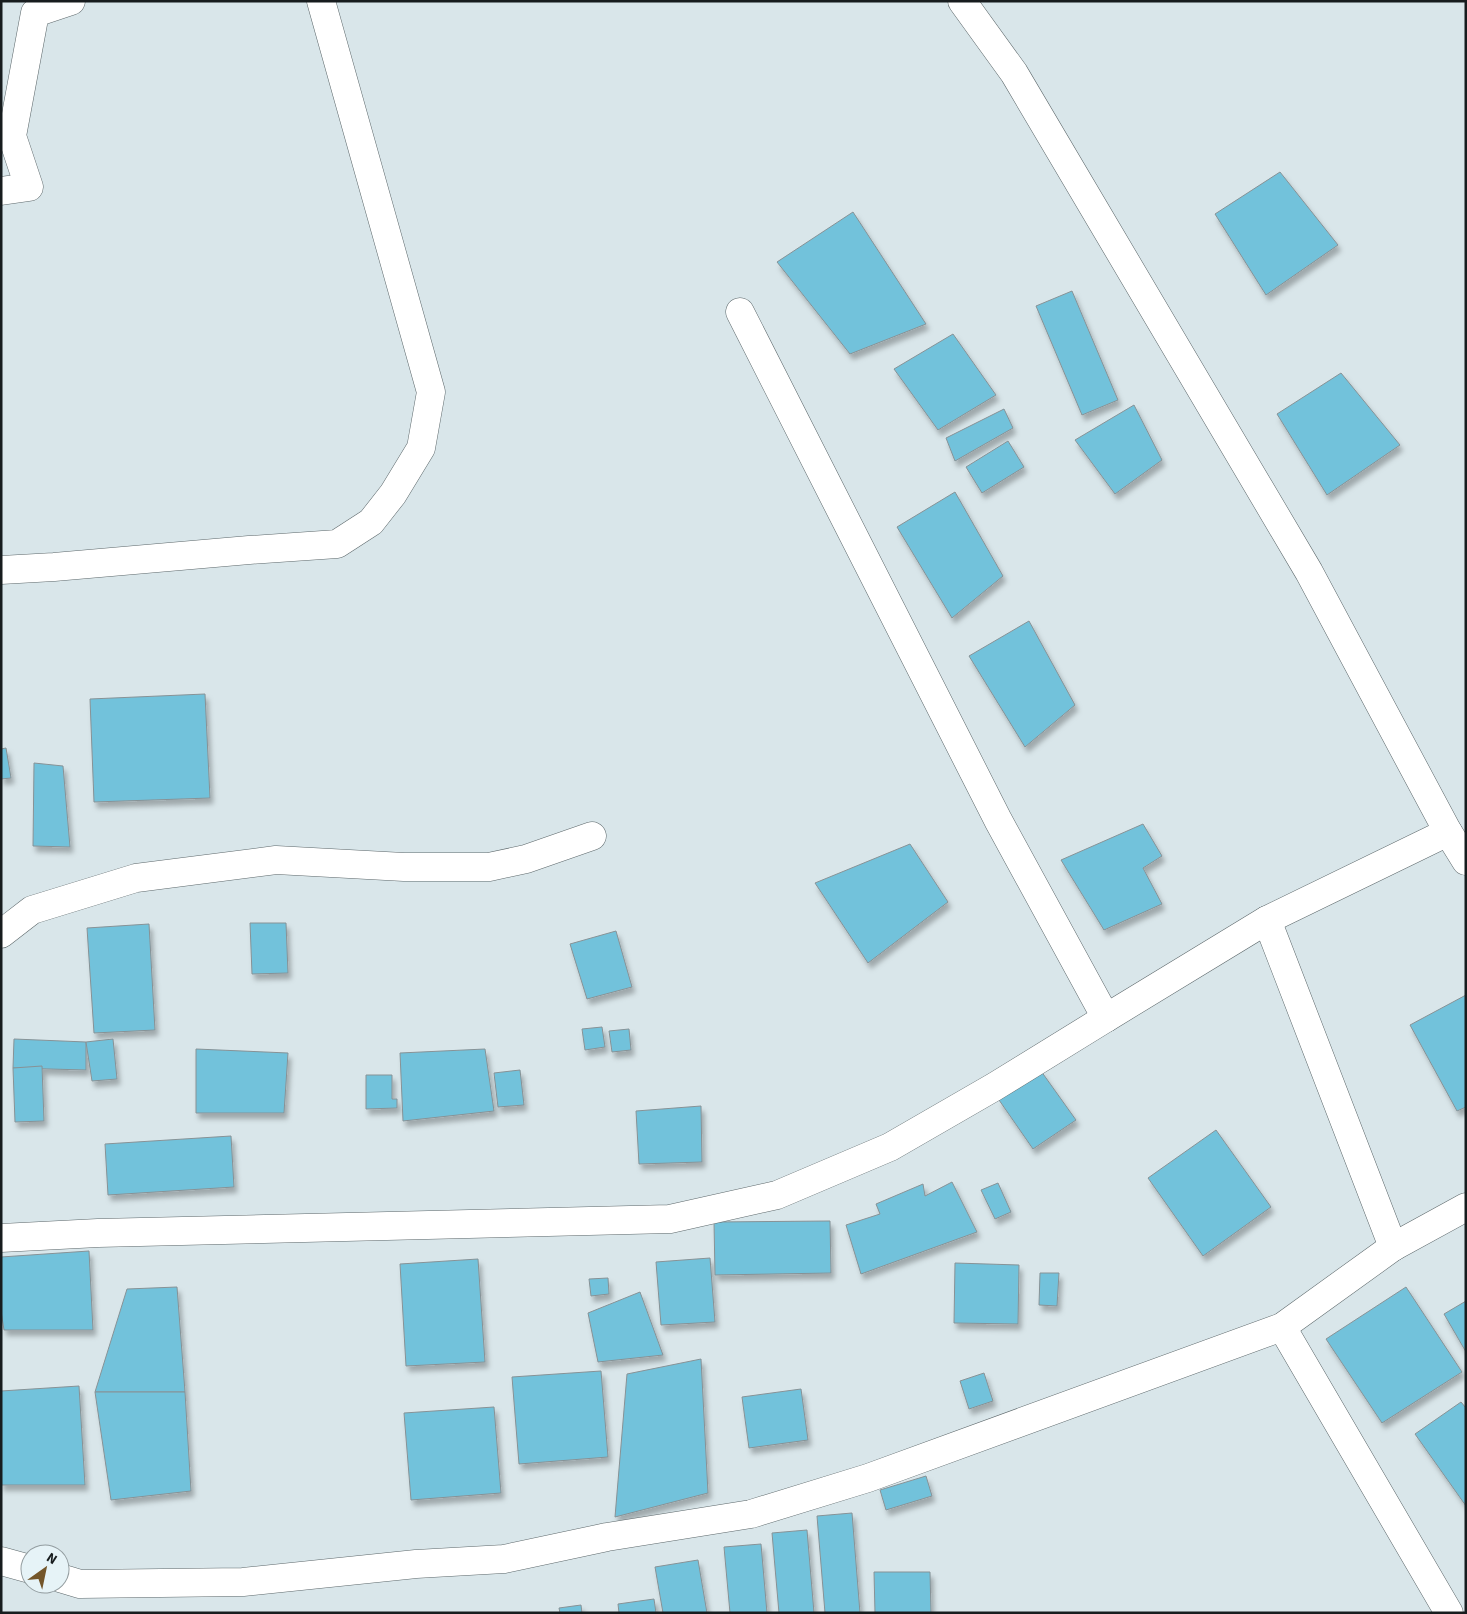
<svg xmlns="http://www.w3.org/2000/svg" width="1467" height="1614" font-family="'Source Sans 3',sans-serif">
  <style>
    .building { fill: #72c2db; stroke: #879296; filter: url(#shadow) }
    .lines { fill: none; stroke-linecap: round; stroke-linejoin: round }
    .street-casing { stroke: #5d686b; stroke-width: 29 }
    .street { stroke: #fff; stroke-width: 28 }
  </style>
  <defs>
    <filter id="shadow"><feDropShadow dx="3" dy="5.5" stdDeviation="2.5" flood-color="#0004"/></filter>
  </defs>
  <rect width="100%" height="100%" fill="#d9e6ea"/>
  <g class="building">
    <path d="M1280 172 1338 245 1266 295 1215 214Z"/>
    <path d="M853 212 926 324 850 354 777 262Z"/>
    <path d="M1072 291 1118 400 1082 415 1036 306Z"/>
    <path d="M953 334 996 395 938 430 894 369Z"/>
    <path d="M1341 373 1400 445 1327 495 1277 414Z"/>
    <path d="M1134 405 1162 460 1115 494 1075 440Z"/>
    <path d="M1004 409 1013 428 955 461 946 438Z"/>
    <path d="M1008 441 1024 467 982 493 966 467Z"/>
    <path d="M955 492 1003 576 952 618 897 527Z"/>
    <path d="M1029 621 1075 705 1025 747 969 656Z"/>
    <path d="M205 694 210 798 94 802 90 699Z"/>
    <path d="M6 748 11 778 1 779V749Z"/>
    <path d="M34 763 63 766 70 847 33 846Z"/>
    <path d="M1143 824 1162 856 1143 868 1162 904 1104 930 1061 860Z"/>
    <path d="M910 844 948 902 868 963 815 883Z"/>
    <path d="M250 923H286L288 973 252 974Z"/>
    <path d="M149 924 155 1030 94 1033 87 928Z"/>
    <path d="M616 931 632 987 587 999 570 944Z"/>
    <path d="M1466 995V1107L1457 1111 1410 1025Z"/>
    <path d="M602 1027 605 1047 585 1050 582 1029Z"/>
    <path d="M629 1029 631 1050 612 1052 609 1031Z"/>
    <path d="M14 1039 86 1042V1070L13 1068Z"/>
    <path d="M113 1039 117 1079 92 1081 86 1042Z"/>
    <path d="M196 1049 288 1053 284 1113H196Z"/>
    <path d="M485 1049 494 1111 403 1121 400 1053Z"/>
    <path d="M42 1066 44 1121 15 1122 13 1068Z"/>
    <path d="M520 1070 524 1105 498 1107 494 1073Z"/>
    <path d="M1041 1071 1076 1120 1033 1149 999 1100Z"/>
    <path d="M366 1075H392V1099H397V1108L366 1109Z"/>
    <path d="M701 1106 702 1162 639 1164 636 1111Z"/>
    <path d="M1216 1130 1271 1207 1203 1256 1148 1178Z"/>
    <path d="M231 1136 234 1187 108 1195 105 1144Z"/>
    <path d="M952 1182 977 1232 861 1274 846 1225 880 1214 876 1204 923 1184 925 1196Z"/>
    <path d="M998 1183 1011 1212 995 1219 981 1190Z"/>
    <path d="M830 1221 831 1273 715 1275 714 1222Z"/>
    <path d="M89 1251 93 1330H4L1 1311V1257Z"/>
    <path d="M710 1258 715 1322 661 1325 656 1262Z"/>
    <path d="M478 1259 485 1362 406 1366 400 1264Z"/>
    <path d="M955 1263 1019 1265 1018 1324 954 1323Z"/>
    <path d="M1040 1273H1059L1057 1306 1039 1305Z"/>
    <path d="M608 1278 609 1294 591 1296 589 1279Z"/>
    <path d="M177 1287 185 1392H95L127 1289Z"/>
    <path d="M1406 1287 1462 1372 1382 1423 1326 1339Z"/>
    <path d="M640 1292 663 1355 598 1362 588 1313Z"/>
    <path d="M1466 1301V1352L1444 1314Z"/>
    <path d="M701 1359 708 1493 615 1517 627 1374Z"/>
    <path d="M601 1371 608 1457 519 1464 512 1377Z"/>
    <path d="M984 1373 993 1401 969 1409 960 1381Z"/>
    <path d="M79 1386 85 1485H1V1391Z"/>
    <path d="M801 1389 808 1440 749 1448 742 1397Z"/>
    <path d="M95 1392H185L191 1491 111 1500Z"/>
    <path d="M1461 1402 1466 1408V1506L1415 1434Z"/>
    <path d="M494 1407 501 1493 411 1500 404 1413Z"/>
    <path d="M926 1476 932 1496 886 1510 880 1490Z"/>
    <path d="M852 1513 860 1613H825L817 1516Z"/>
    <path d="M807 1530 814 1613H779L772 1533Z"/>
    <path d="M761 1544 767 1613H730L724 1547Z"/>
    <path d="M698 1560 707 1613H663L655 1567Z"/>
    <path d="M874 1572H930L931 1613H875Z"/>
    <path d="M654 1599 656 1613H619L618 1604Z"/>
    <path d="M581 1605 582 1613H560L559 1608Z"/>
  </g>
  <g class="lines">
    <defs>
      <g id="street">
        <path d="M962 1 1014 73 1309 572 1448 832 1466 861"/>
        <path d="M1 191 29 187 12 136 35 13 71 1"/>
        <path d="M740 312 998 820 1106 1018 1267 920 1448 832"/>
        <path d="M1 570 54 567 249 550 337 544 371 522 393 494 421 448 431 392 321 1"/>
        <path d="M1267 920 1393 1247"/>
        <path d="M1 934 32 910 136 878 276 860 404 867H489L526 859 592 836"/>
        <path d="M1 1238 98 1233 670 1219 777 1195 890 1147 994 1087 1106 1018"/>
        <path d="M1282 1327 1449 1613"/>
        <path d="M1 1561 30 1569"/>
        <path d="M60 1578 80 1584 243 1582 416 1564 504 1559 607 1537 751 1514 868 1478 1282 1327 1393 1247 1466 1207"/>
      </g>
    </defs>
    <use href="#street" class="street-casing"/>
    <use href="#street" class="street"/>
  </g>
  <rect width="1467" height="1614" fill="none" stroke="#171c1e" stroke-width="5"/>
  <g transform="translate(45 1569) rotate(33)"><circle r="24" fill="#e6f3f7" stroke="#939da0"/>
  <path d="M0-4L9 19L0 12L-9 19Z" fill="#735529"/>
  <text y="-8" font-size="14" font-weight="bold" text-anchor="middle" fill="#171c1e">N</text>
  </g>
</svg>
